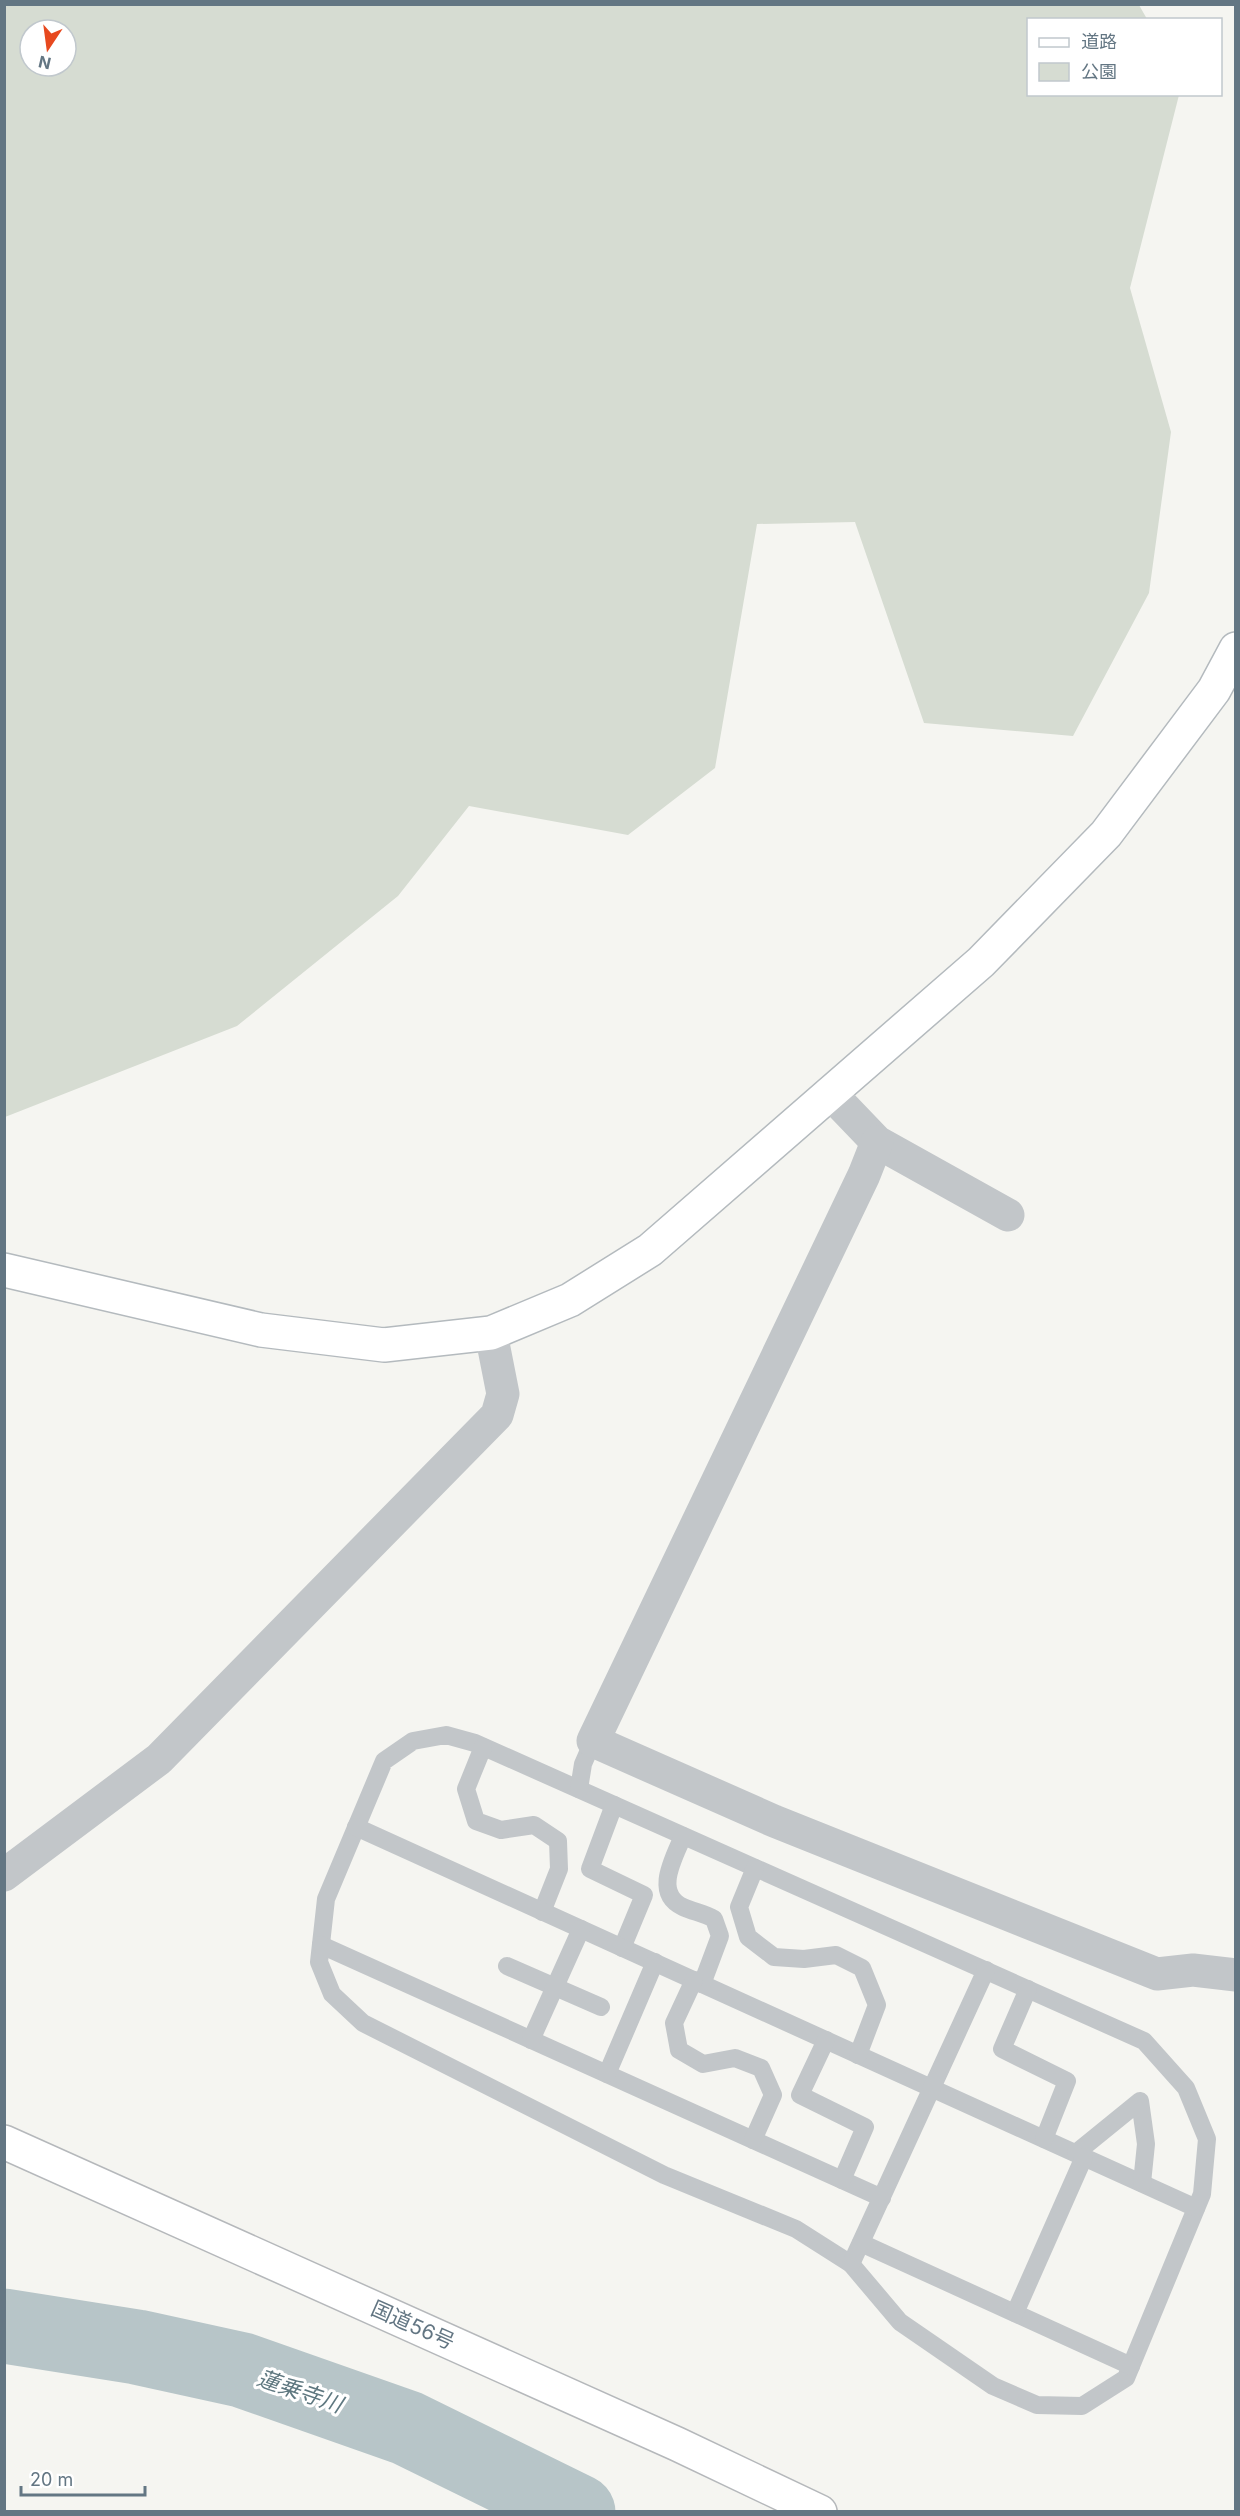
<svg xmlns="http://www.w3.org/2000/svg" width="1240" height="2516" font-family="Inter,'Noto Sans JP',sans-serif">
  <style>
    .green { fill: #d6dcd2; fill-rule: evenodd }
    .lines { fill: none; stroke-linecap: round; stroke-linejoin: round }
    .river { stroke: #b7c5c8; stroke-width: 75 }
    .secondary-casing { stroke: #b4babe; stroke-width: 36 }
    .highway-casing { stroke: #b5b8bb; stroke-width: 36 }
    .lane { stroke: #c2c6c9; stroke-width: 18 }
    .street { stroke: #c2c6c9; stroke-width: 33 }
    .secondary { stroke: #fff; stroke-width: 33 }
    .highway { stroke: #fff; stroke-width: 33 }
    .labels { text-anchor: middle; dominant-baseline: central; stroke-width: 6; stroke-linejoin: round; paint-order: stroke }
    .street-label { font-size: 21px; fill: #637683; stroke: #fff }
    .water-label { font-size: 22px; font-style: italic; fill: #5f7880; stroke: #fff }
  </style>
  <rect width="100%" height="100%" fill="#f5f5f1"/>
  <path class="green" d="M5 4 1139 5 1147 19 1028 20V94L1179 95 1130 288 1171 432 1149 593 1073 736 924 723 855 522 757 524 715 768 628 835 469 806 398 896 237 1026 5 1117ZM30 30H66V66H30Z"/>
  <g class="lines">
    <path class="river" d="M4 2326 137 2347 242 2370 407 2428 578 2512"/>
    <defs>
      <path id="secondary" d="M4 1270 261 1330 384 1345 491 1333 570 1300 650 1250 981 962 1106 834 1214 690 1236 649"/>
      <path id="highway" d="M4 2142 677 2444 820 2512"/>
    </defs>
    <use href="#secondary" class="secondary-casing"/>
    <use href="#highway" class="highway-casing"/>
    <g class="lane">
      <path d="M446 1735 475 1743 1144 2041 1186 2088 1207 2139 1202 2194 1126 2378 1082 2406 1037 2405 993 2386 900 2322 851 2264 796 2229 664 2175 363 2023 332 1994 319 1962 326 1899 384 1761 413 1741Z"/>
      <path d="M483 1747 466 1789 476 1821 501 1830 534 1825 558 1841 559 1869 542 1912"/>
      <path d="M579 1789 583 1764 593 1741"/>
      <path d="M614 1805 590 1869 644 1895 622 1948"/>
      <path d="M356 1827 1196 2208"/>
      <path d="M683 1836C674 1858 653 1893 683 1907 694 1912 704 1913 714 1919L720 1936 702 1984"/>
      <path d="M755 1868 739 1907 748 1937 774 1957 804 1959 836 1955 862 1968 877 2005 858 2055"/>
      <path d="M321 1945 882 2198"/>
      <path d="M507 1966 601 2007"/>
      <path d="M694 1980 674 2023 679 2050 703 2064 735 2058 761 2068 773 2095 753 2140"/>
      <path d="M1028 1989 1002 2049 1067 2081 1044 2139"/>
      <path d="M531 2040 581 1929"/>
      <path d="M826 2040 800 2095 865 2127 842 2180"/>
      <path d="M607 2074 655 1962"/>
      <path d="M1076 2153 1140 2101 1146 2144 1142 2183"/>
      <path d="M861 2243 1131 2366"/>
      <path d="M851 2264 986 1970"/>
      <path d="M1015 2313 1084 2157"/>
    </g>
    <g class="street">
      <path d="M830 1093 877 1142 1008 1215"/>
      <path d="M877 1142 864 1175 593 1741 774 1821 1157 1974 1193 1970 1236 1975"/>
      <path d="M4 1875 159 1759 497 1415 503 1394 491 1333"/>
    </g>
    <use href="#secondary" class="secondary"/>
    <use href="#highway" class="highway"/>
  </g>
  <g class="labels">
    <g class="street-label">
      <text transform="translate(413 2325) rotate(24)">国道56号</text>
    </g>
    <g class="water-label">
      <text transform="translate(300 2391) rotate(19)">蓮乗寺川</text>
    </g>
  </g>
  <rect width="1240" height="2516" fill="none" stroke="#637683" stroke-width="12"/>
  <rect x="1027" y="18" width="195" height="78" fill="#ffffff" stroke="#c1c8cd" stroke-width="1.5"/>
  <rect x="1039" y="38" width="30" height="9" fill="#ffffff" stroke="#c1c8cd" stroke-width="1.5"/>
  <text x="1081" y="48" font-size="18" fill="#637683">道路</text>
  <rect x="1039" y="63" width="30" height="18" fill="#d6dcd2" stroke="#c1c8cd" stroke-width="1.5"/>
  <text x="1081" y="78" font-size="18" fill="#637683">公園</text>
  <g transform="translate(48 48) rotate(193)"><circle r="28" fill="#ffffff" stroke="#c1c8cd" stroke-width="1.5"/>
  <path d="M0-4.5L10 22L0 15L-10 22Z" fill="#e7491f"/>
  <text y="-9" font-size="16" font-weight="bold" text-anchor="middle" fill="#637683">N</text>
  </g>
  <path d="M21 2486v9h124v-9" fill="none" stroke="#637683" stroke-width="3"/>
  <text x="30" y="2486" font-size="18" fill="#637683" stroke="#ffffff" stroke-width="4.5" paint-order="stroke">20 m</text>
</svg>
